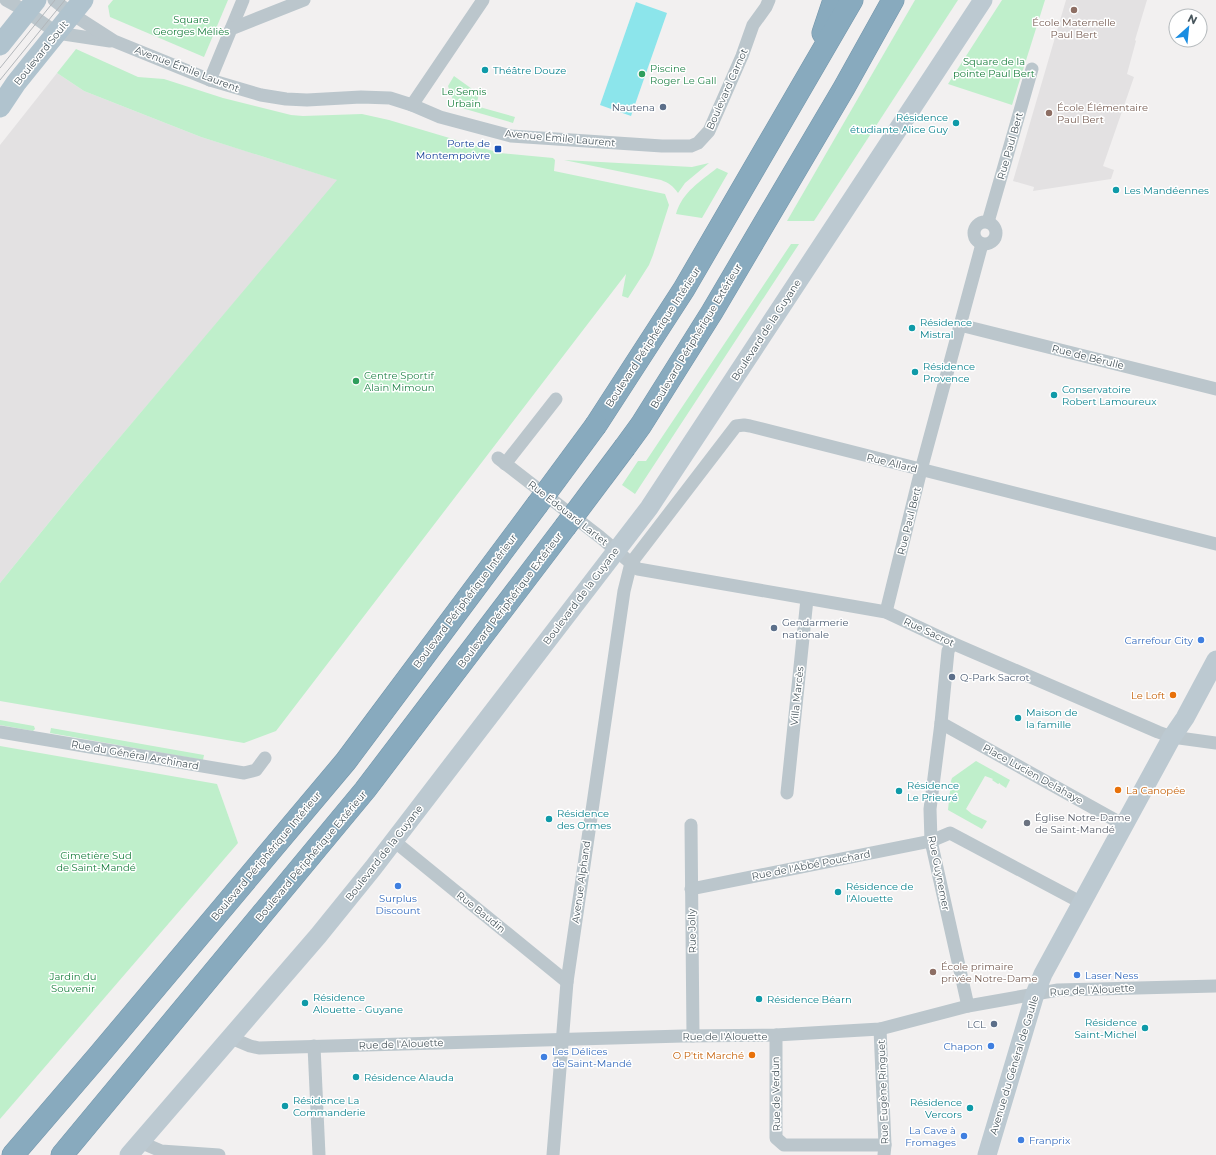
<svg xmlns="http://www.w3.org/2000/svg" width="1216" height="1155" font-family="Montserrat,sans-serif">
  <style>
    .education { fill: #e3e1e2 }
    .green { fill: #bfefcb }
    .water { fill: #8ce5eb }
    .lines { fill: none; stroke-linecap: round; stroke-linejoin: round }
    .highway-casing { stroke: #7395aa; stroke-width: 23 }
    .street { stroke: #bbc6cc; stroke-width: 13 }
    .secondary { stroke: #bcc9d1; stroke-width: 19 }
    .primary { stroke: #b0c3ce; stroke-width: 21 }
    .highway { stroke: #88aabe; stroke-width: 22 }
    .tram { stroke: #b2b6ba; stroke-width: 1 }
    .highway-bridge-casing { stroke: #7395aa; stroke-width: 23; stroke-linecap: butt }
    .highway-bridge { stroke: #88aabe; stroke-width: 22 }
    .education-dot { fill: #8d6e63; stroke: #fff; stroke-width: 1.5 }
    .culture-dot { fill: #0f9aa8; stroke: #fff; stroke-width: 1.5 }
    .leisure-dot { fill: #2e9e5b; stroke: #fff; stroke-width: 1.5 }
    .service-dot { fill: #5c6f8a; stroke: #fff; stroke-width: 1.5 }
    .transit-dot { fill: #1a4fb4; stroke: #fff; stroke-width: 1.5 }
    .shop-dot { fill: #3f7fe0; stroke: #fff; stroke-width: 1.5 }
    .food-dot { fill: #e8710a; stroke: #fff; stroke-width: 1.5 }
    .worship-dot { fill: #6b7280; stroke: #fff; stroke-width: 1.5 }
    .labels { text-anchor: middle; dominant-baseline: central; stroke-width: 3; stroke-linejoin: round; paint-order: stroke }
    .park-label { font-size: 10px; fill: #187f3d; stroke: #fff }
    .education-label { font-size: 10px; fill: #785e54; stroke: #fff; text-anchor: start }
    .street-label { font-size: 10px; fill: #48565d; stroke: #fff }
    .leisure-label { font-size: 10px; fill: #27864d; stroke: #fff; text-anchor: start }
    .culture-label { font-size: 10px; fill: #0d838f; stroke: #fff; text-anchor: start }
    .service-label { font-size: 10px; fill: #4e5e75; stroke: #fff; text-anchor: end }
    .transit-label { font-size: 10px; fill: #164399; stroke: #fff; text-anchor: end }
    .shop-label { font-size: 10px; fill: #366cbe; stroke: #fff; text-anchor: end }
    .food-label { font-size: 10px; fill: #c56008; stroke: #fff; text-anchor: end }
    .worship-label { font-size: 10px; fill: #5b616d; stroke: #fff; text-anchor: start }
  </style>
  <rect width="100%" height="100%" fill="#f2f0f0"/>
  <g class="education">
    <path d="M1066 0H1147L1135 40 1136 41 1127 74 1134 77 1103 166 1114 170 1111 179 1033 191 1034 187 1013 181Z"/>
    <path d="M57 73 84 91 201 137 338 180 77 488 0 583V145Z"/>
  </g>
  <g class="green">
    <path d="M113 0H228L204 57 110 17 108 6Z"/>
    <path d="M915 0H958L814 221H787Z"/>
    <path d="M1002 0H1045L1012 105 948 84Z"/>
    <path d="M76 49 138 77 164 79 223 98 291 115 303 116 362 114 389 120 500 153 553 158 555 160 554 171 665 194 669 205 653 255 649 265 628 298 622 296 626 274 276 731 244 743 0 701V583L77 488 337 180 201 137 84 91 57 73Z"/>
    <path d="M454 76 479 94 476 106 515 117 513 123 455 106 448 86Z"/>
    <path d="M564 160 692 167 709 163 685 183 678 193C673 186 669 183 661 180Z"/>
    <path d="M717 168 728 173 702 218 676 214C682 192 701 181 717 168Z"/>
    <path d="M791 244H799L635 494 622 485 638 461H646Z"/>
    <path d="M0 720 34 726 35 729 33 731 0 725Z"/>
    <path d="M51 728 204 755 203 760 50 733Z"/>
    <path d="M0 746 217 784 238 843 0 1119Z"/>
    <path d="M976 761 1010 780 1006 788 1000 784V783L998 784 992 780 993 779 985 776 966 809 972 814 987 821 982 829 948 810 951 781 952 778Z"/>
  </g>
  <path class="water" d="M636 2 667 13 631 116 600 105Z"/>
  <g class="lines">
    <defs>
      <g id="highway">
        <path d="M823 33 834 0"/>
        <path d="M596 425 684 289 852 0"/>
        <path d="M625 447 641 425 712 312 844 88 893 0"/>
        <path d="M13 1155 98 1056 346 761 537 505"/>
        <path d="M62 1155 365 790 565 527"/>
      </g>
    </defs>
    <use href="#highway" class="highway-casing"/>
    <g class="street">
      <path d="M6 0 26 11 57 33 110 41"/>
      <path d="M54 0 72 14 114 41 210 80 261 95 286 99 307 100 361 97 390 98 412 105 440 117 511 136 662 146H691L698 143 709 131 742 56 753 25 766 7 769 0"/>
      <path d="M231 29 243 0"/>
      <path d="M210 80 231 29 304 0"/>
      <path d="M412 105 483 0"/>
      <circle cx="985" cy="233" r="11"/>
      <path d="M988 222 1032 69"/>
      <path d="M960 325 1216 389"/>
      <path d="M498 458 600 537 638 569 886 612 952 643 1158 732 1172 737 1216 743"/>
      <path d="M505 464 556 399"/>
      <path d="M886 612 921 470 982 244"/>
      <path d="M952 643 948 651 941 723 930 809 931 841 968 1006"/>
      <path d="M941 723 1124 825"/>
      <path d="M0 732 244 773 256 770 265 758"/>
      <path d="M787 793 807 599"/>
      <path d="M691 825 693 1036"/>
      <path d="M394 841 567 982"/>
      <path d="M691 889 931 841 950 833 1082 903"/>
      <path d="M880 1029 885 1145 884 1155"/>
      <path d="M776 1035V1138L784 1145H885"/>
      <path d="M231 1038 250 1046 259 1048 683 1036 776 1035 880 1029 968 1006 1058 990 1216 986"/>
      <path d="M314 1046 319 1155"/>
      <path d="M140 1142 161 1151 219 1155"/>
      <path d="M553 1155 567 982 624 591 631 563 736 426 744 425 750 426 1216 544"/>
    </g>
    <g class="secondary">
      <path d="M129 1155 318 936 373 868 649 508 983 0"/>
      <path d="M987 1155 1035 994 1043 974 1172 737 1185 718 1216 660"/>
    </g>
    <g class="primary">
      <path d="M0 45 36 0"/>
      <path d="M0 107 16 83 83 0"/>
    </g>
    <use href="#highway" class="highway"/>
    <g class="tram">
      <path d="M0 68 55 0"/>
      <path d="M0 80 65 0"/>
    </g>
    <defs>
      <g id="highway-bridge">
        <path d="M537 505 596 425"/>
        <path d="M565 527 625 447"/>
      </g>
    </defs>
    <use href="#highway-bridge" class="highway-bridge-casing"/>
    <use href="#highway-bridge" class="highway-bridge"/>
  </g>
  <g class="education-dot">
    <circle cx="1074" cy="10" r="4"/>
    <circle cx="1049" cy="113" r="4"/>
    <circle cx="933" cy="972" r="4"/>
  </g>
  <g class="culture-dot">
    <circle cx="485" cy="70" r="4"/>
    <circle cx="956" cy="123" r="4"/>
    <circle cx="1116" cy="190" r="4"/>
    <circle cx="912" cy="328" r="4"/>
    <circle cx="915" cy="372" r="4"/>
    <circle cx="1054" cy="395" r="4"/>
    <circle cx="1018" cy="718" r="4"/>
    <circle cx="899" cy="791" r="4"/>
    <circle cx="549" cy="819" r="4"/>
    <circle cx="838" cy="892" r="4"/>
    <circle cx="759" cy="999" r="4"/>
    <circle cx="305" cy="1003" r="4"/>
    <circle cx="1145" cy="1028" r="4"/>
    <circle cx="356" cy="1077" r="4"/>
    <circle cx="285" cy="1106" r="4"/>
    <circle cx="970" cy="1108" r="4"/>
  </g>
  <g class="leisure-dot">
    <circle cx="642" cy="74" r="4"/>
    <circle cx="356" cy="381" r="4"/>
  </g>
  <g class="service-dot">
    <circle cx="663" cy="107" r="4"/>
    <circle cx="774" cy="628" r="4"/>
    <circle cx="952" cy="677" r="4"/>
    <circle cx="994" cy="1024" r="4"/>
  </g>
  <rect class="transit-dot" x="494" y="145" width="8" height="8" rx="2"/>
  <g class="shop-dot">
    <circle cx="1201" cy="640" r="4"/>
    <circle cx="398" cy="886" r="4"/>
    <circle cx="1077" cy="975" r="4"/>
    <circle cx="991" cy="1046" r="4"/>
    <circle cx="544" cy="1057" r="4"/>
    <circle cx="964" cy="1136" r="4"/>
    <circle cx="1021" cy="1140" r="4"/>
  </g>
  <g class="food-dot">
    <circle cx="1173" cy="695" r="4"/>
    <circle cx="1118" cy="790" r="4"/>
    <circle cx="752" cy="1055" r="4"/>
  </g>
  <circle class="worship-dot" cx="1027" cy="823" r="4"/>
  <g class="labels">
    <g class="park-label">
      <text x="191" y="19">Square<tspan x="191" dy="12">Georges Méliès</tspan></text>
      <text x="994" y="61">Square de la<tspan x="994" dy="12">pointe Paul Bert</tspan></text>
      <text x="464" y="91">Le Semis<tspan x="464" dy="12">Urbain</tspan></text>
      <text x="96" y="855">Cimetière Sud<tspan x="96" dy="12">de Saint-Mandé</tspan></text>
      <text x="73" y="976">Jardin du<tspan x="73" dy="12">Souvenir</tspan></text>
    </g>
    <g class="education-label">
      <text x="1074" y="22" text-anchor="middle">École Maternelle<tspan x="1074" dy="12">Paul Bert</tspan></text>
      <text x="1057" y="107">École Élémentaire<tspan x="1057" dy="12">Paul Bert</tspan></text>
      <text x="941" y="966">École primaire<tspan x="941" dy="12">privée Notre-Dame</tspan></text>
    </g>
    <g class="street-label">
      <text transform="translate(41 53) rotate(-51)">Boulevard Soult</text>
      <text transform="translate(187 69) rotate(21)">Avenue Émile Laurent</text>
      <text transform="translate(727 89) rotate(-66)">Boulevard Carnot</text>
      <text transform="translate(560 138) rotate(5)">Avenue Émile Laurent</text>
      <text transform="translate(1010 146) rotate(-74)">Rue Paul Bert</text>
      <text transform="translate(766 330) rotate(-57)">Boulevard de la Guyane</text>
      <text transform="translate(696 336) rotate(-59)">Boulevard Périphérique Extérieur</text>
      <text transform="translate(653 337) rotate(-57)">Boulevard Périphérique Intérieur</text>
      <text transform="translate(1088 357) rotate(14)">Rue de Bérulle</text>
      <text transform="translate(892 463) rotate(14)">Rue Allard</text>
      <text transform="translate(568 513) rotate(38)">Rue Édouard Lartet</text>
      <text transform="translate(909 521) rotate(-76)">Rue Paul Bert</text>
      <text transform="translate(581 596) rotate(-53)">Boulevard de la Guyane</text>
      <text transform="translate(510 600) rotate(-53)">Boulevard Périphérique Extérieur</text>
      <text transform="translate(465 601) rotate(-53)">Boulevard Périphérique Intérieur</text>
      <text transform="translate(929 632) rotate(25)">Rue Sacrot</text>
      <text transform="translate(797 696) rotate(-84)">Villa Marcès</text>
      <text transform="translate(135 755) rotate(10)">Rue du Général Archinard</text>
      <text transform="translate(1033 774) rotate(29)">Place Lucien Delahaye</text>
      <text transform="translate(384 853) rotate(-52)">Boulevard de la Guyane</text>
      <text transform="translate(266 856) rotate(-50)">Boulevard Périphérique Intérieur</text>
      <text transform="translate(311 856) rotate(-50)">Boulevard Périphérique Extérieur</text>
      <text transform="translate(811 865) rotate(-11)">Rue de l'Abbé Pouchard</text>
      <text transform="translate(939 873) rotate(79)">Rue Guynemer</text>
      <text transform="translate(581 882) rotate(-82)">Avenue Alphand</text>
      <text transform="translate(481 912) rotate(39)">Rue Baudin</text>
      <text transform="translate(692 931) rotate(-91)">Rue Jolly</text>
      <text transform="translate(1092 990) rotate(-3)">Rue de l'Alouette</text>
      <text x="725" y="1036">Rue de l'Alouette</text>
      <text transform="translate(401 1044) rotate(-2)">Rue de l'Alouette</text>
      <text transform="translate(1014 1065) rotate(-73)">Avenue du Général de Gaulle</text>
      <text transform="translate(883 1092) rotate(-92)">Rue Eugène Ringuet</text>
      <text transform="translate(776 1094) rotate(-91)">Rue de Verdun</text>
    </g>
    <g class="leisure-label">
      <text x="650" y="68">Piscine<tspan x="650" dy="12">Roger Le Gall</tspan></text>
      <text x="364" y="375">Centre Sportif<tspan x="364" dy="12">Alain Mimoun</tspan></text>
    </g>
    <g class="culture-label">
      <text x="493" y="70">Théâtre Douze</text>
      <text x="948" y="117" text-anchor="end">Résidence<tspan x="948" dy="12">étudiante Alice Guy</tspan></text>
      <text x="1124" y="190">Les Mandéennes</text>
      <text x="920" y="322">Résidence<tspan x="920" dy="12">Mistral</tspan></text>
      <text x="923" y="366">Résidence<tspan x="923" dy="12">Provence</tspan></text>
      <text x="1062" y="389">Conservatoire<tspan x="1062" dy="12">Robert Lamoureux</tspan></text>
      <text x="1026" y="712">Maison de<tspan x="1026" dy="12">la famille</tspan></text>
      <text x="907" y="785">Résidence<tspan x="907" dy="12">Le Prieuré</tspan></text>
      <text x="557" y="813">Résidence<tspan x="557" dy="12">des Ormes</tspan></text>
      <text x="846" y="886">Résidence de<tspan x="846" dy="12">l'Alouette</tspan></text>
      <text x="313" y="997">Résidence<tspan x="313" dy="12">Alouette - Guyane</tspan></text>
      <text x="767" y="999">Résidence Béarn</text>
      <text x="1137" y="1022" text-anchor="end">Résidence<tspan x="1137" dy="12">Saint-Michel</tspan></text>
      <text x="364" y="1077">Résidence Alauda</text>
      <text x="293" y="1100">Résidence La<tspan x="293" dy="12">Commanderie</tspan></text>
      <text x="962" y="1102" text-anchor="end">Résidence<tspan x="962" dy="12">Vercors</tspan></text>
    </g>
    <g class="service-label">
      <text x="655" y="107">Nautena</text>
      <text x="782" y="622" text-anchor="start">Gendarmerie<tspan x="782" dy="12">nationale</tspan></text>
      <text x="960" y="677" text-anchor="start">Q-Park Sacrot</text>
      <text x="986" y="1024">LCL</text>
    </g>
    <g class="transit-label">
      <text x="490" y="143">Porte de<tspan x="490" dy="12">Montempoivre</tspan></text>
    </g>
    <g class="shop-label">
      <text x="1193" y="640">Carrefour City</text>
      <text x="398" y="898" text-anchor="middle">Surplus<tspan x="398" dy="12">Discount</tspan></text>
      <text x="1085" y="975" text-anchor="start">Laser Ness</text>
      <text x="983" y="1046">Chapon</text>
      <text x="552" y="1051" text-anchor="start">Les Délices<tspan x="552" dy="12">de Saint-Mandé</tspan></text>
      <text x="956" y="1130">La Cave à<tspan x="956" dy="12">Fromages</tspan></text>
      <text x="1029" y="1140" text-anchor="start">Franprix</text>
    </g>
    <g class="food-label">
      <text x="1165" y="695">Le Loft</text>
      <text x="1126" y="790" text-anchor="start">La Canopée</text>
      <text x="744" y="1055">O P'tit Marché</text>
    </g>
    <g class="worship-label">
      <text x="1035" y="817">Église Notre-Dame<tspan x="1035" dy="12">de Saint-Mandé</tspan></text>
    </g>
  </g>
  <g transform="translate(1188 28) rotate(27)"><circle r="19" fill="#ffffff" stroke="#b6bbbe"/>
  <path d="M0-3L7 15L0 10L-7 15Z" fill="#1b8de1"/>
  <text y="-6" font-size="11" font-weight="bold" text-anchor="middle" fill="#48565d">N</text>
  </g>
</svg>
